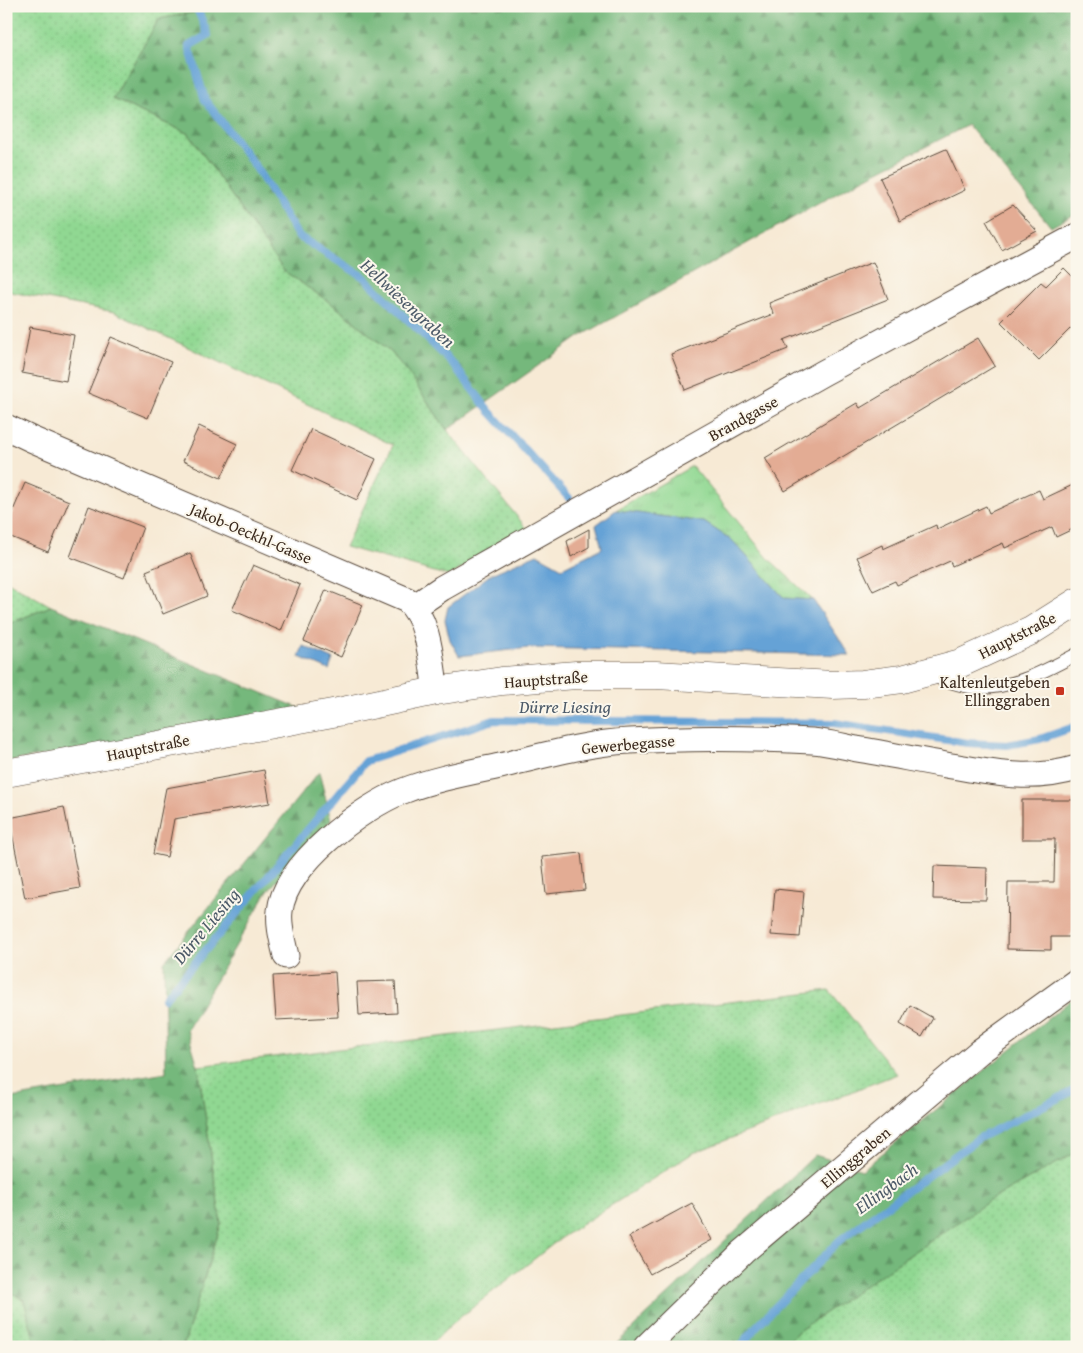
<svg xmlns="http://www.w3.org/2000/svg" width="1083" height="1353" font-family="'Gentium Book Plus',serif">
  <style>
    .grass { fill: url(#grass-dots); stroke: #668158 }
    .forest { fill: url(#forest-firs); stroke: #58714d }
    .park { fill: url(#park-tufts); stroke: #668158 }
    .water { fill: #65a2d6; stroke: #50667a }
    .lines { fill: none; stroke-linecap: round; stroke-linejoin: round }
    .stream { stroke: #65a2d6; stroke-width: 8 }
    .building { fill: #e3ac94 }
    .lane-casing { stroke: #574739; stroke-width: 14 }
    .street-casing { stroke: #574739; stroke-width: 27 }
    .secondary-casing { stroke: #574739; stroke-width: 29 }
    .lane { stroke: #fff; stroke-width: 12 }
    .street { stroke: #fff; stroke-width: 25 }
    .secondary { stroke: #fff; stroke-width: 28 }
    .poi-dot { fill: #c8321e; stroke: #fbf7ec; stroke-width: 2 }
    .labels { text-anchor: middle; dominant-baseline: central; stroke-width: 4; stroke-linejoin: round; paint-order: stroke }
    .street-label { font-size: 16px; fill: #3b2a1e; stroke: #fbf7ec }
    .poi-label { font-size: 16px; fill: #3b2a1e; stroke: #fbf7ec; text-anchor: end }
    .water-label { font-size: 18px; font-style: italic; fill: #4c5a68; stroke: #fbf7ec }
  </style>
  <defs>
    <pattern id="grass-dots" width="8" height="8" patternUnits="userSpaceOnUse" patternTransform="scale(1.25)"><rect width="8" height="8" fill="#90d892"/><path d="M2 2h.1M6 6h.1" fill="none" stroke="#7dba7d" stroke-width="1.8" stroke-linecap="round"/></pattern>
    <pattern id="forest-firs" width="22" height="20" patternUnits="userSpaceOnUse" patternTransform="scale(1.25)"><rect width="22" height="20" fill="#74b87c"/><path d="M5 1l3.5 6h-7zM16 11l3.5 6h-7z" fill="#609665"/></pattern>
    <pattern id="park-tufts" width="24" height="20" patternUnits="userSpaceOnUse" patternTransform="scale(1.25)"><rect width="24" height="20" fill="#90d892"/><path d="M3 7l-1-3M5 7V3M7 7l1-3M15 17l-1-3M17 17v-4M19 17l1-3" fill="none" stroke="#7dba7d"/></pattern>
  </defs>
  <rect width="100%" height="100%" fill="#fbf7ec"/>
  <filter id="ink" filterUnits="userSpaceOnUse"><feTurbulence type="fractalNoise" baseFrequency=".02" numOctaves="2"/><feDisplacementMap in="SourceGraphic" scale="10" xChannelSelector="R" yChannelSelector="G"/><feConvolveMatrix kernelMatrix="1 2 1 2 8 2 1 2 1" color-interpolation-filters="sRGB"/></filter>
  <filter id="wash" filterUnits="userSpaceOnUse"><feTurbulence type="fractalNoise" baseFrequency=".0096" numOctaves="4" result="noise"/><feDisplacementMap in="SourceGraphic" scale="20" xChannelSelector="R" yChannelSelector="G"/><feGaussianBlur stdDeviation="1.12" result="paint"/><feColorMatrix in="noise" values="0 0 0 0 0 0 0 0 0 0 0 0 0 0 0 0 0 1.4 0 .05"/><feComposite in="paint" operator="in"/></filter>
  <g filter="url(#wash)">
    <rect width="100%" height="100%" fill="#f7ead5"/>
    <g class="grass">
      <path d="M6 6H215L217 8 159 19 113 99 189 134 284 271 335 306 391 352 408 373 447 430 528 530 449 576 345 547 393 445 114 312 6 291Z"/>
      <path d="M6 581 51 606 6 625Z"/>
      <path d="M829 990 897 1074 693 1153 562 1237 453 1323 428 1347H183L221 1224 198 1066Z"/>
      <path d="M1077 1152V1347H786L797 1332 989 1201Z"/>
      <path d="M6 1289 24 1300 36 1347H6Z"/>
    </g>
    <g class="forest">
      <path d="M215 6H1077V213L1051 227 968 125 861 180 579 337 447 430 408 373 391 352 335 306 284 271 189 134 113 99 159 19 217 8Z"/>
      <path d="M51 606 304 710 6 762V625Z"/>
      <path d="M319 772 331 820 267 892 187 1030 198 1066 221 1224 183 1347H36L24 1300 6 1289V1099L166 1072 164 962Z"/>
      <path d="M1077 995V1152L989 1201 797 1332 786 1347H613L815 1155 862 1170Z"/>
    </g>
    <path class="park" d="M692 466 768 558 813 600 784 598 733 541 704 522 616 510Z"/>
    <g class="water">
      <path d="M616 510 704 522 733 541 784 598 813 600 850 655 529 648 459 656 450 640 445 620 448 607 491 574 537 554 562 568 602 548 596 525Z"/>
      <path d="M303 646 333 659 329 670 299 657Z"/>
    </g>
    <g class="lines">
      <g class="stream">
        <path d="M196 6 208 35 189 46 205 100 255 166 298 236 364 277 453 364 489 411 569 498"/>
        <path d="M165 998 366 761 494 720 834 723 968 743 1007 745 1040 739 1077 726"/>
        <path d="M740 1347 756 1327 840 1240 979 1138 1077 1089"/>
      </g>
    </g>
    <g id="blocks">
      <g class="building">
        <path d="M946 149 965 190 900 221 880 178Z"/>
        <path d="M1013 205 1037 231 1002 250 986 221Z"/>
        <path d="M873 262 888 299 784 340 788 349 685 390 671 354 774 314 769 303Z"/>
        <path d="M1064 268 1077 281V309L1072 313 1077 318V322L1039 360 1001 322 1041 282 1046 286Z"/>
        <path d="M30 327 74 335 66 381 22 373Z"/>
        <path d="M111 337 171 362 148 418 88 393Z"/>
        <path d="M978 338 995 366 785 491 765 458 857 403 860 408Z"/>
        <path d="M199 426 237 444 221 478 183 461Z"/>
        <path d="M311 429 376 459 357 500 292 470Z"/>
        <path d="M25 483 69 501 48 552 6 535V527Z"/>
        <path d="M1077 483V527L1056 537 1052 527 1005 548 1003 543 952 566 950 561 897 585 895 581 873 591 857 557 882 545 883 549 936 525 937 529 986 506 989 513 1039 490 1043 499Z"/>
        <path d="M89 506 143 527 124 578 70 557Z"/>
        <path d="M589 529V547L571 557 567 541Z"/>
        <path d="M190 553 207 596 163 614 146 571Z"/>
        <path d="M253 565 300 585 281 631 232 610Z"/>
        <path d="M326 590 363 605 341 657 304 641Z"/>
        <path d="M264 770 270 803 174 819 167 857 153 854 166 788Z"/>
        <path d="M1022 800H1077V928L1069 937H1051V950L1007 949 1008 882H1054L1055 839H1022Z"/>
        <path d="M64 807 80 888 25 898 9 818Z"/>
        <path d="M581 853 585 890 546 894 542 857Z"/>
        <path d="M934 866 987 868 986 900 933 899Z"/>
        <path d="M775 889 804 892 800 937 771 935Z"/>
        <path d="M335 972 338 1017 276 1020 273 976Z"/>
        <path d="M395 981 397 1013 359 1015 357 982Z"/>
        <path d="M910 1005 933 1018 922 1037 900 1024Z"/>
        <path d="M692 1203 712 1240 650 1274 629 1237Z"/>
      </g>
    </g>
  </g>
  <g filter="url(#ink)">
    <use href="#blocks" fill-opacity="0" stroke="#574739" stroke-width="1"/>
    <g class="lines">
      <defs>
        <path id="lane" d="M932 676C944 680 957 685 970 687 1007 692 1045 671 1077 654"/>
        <g id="street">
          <path d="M6 427 31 439 407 600C430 621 431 662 436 691"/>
          <path d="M414 607 442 588 823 373 1077 236"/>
          <path d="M286 956C283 942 278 926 280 911 285 864 362 807 403 791 434 779 467 773 500 766 542 756 586 743 630 741 690 737 751 738 812 741 827 742 842 746 857 749 887 754 917 760 946 765 993 773 1031 782 1077 768"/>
          <path d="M646 1347 743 1252 979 1052 1077 981"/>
        </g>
        <path id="secondary" d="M6 773 338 712 436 691 502 681 576 675H656L833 685 863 684 902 679 961 663 1031 631 1077 602"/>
      </defs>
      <use href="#lane" class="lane-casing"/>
      <use href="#street" class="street-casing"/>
      <use href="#secondary" class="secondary-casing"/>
      <use href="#lane" class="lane"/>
      <use href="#street" class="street"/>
      <use href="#secondary" class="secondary"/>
    </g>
  </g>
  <rect class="poi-dot" x="1055" y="686" width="10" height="10" rx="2.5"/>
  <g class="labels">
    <g class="street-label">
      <text transform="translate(743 418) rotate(-29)">Brandgasse</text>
      <text transform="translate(251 533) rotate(23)">Jakob-Oeckhl-Gasse</text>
      <text transform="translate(1017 635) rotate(-27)">Hauptstraße</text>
      <text transform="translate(546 679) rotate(-4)">Hauptstraße</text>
      <text transform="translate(628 744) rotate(-5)">Gewerbegasse</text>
      <text transform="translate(148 747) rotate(-11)">Hauptstraße</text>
      <text transform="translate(855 1157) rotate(-40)">Ellinggraben</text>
    </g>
    <g class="poi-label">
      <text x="1050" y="682">Kaltenleutgeben<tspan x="1050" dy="18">Ellinggraben</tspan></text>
    </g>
    <g class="water-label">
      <text transform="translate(408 303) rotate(43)">Hellwiesengraben</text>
      <text x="565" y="706">Dürre Liesing</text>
      <text transform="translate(206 926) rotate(-50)">Dürre Liesing</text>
      <text transform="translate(886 1188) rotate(-36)">Ellingbach</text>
    </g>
  </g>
  <rect width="1083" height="1353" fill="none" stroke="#fbf7ec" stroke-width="25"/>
</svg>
